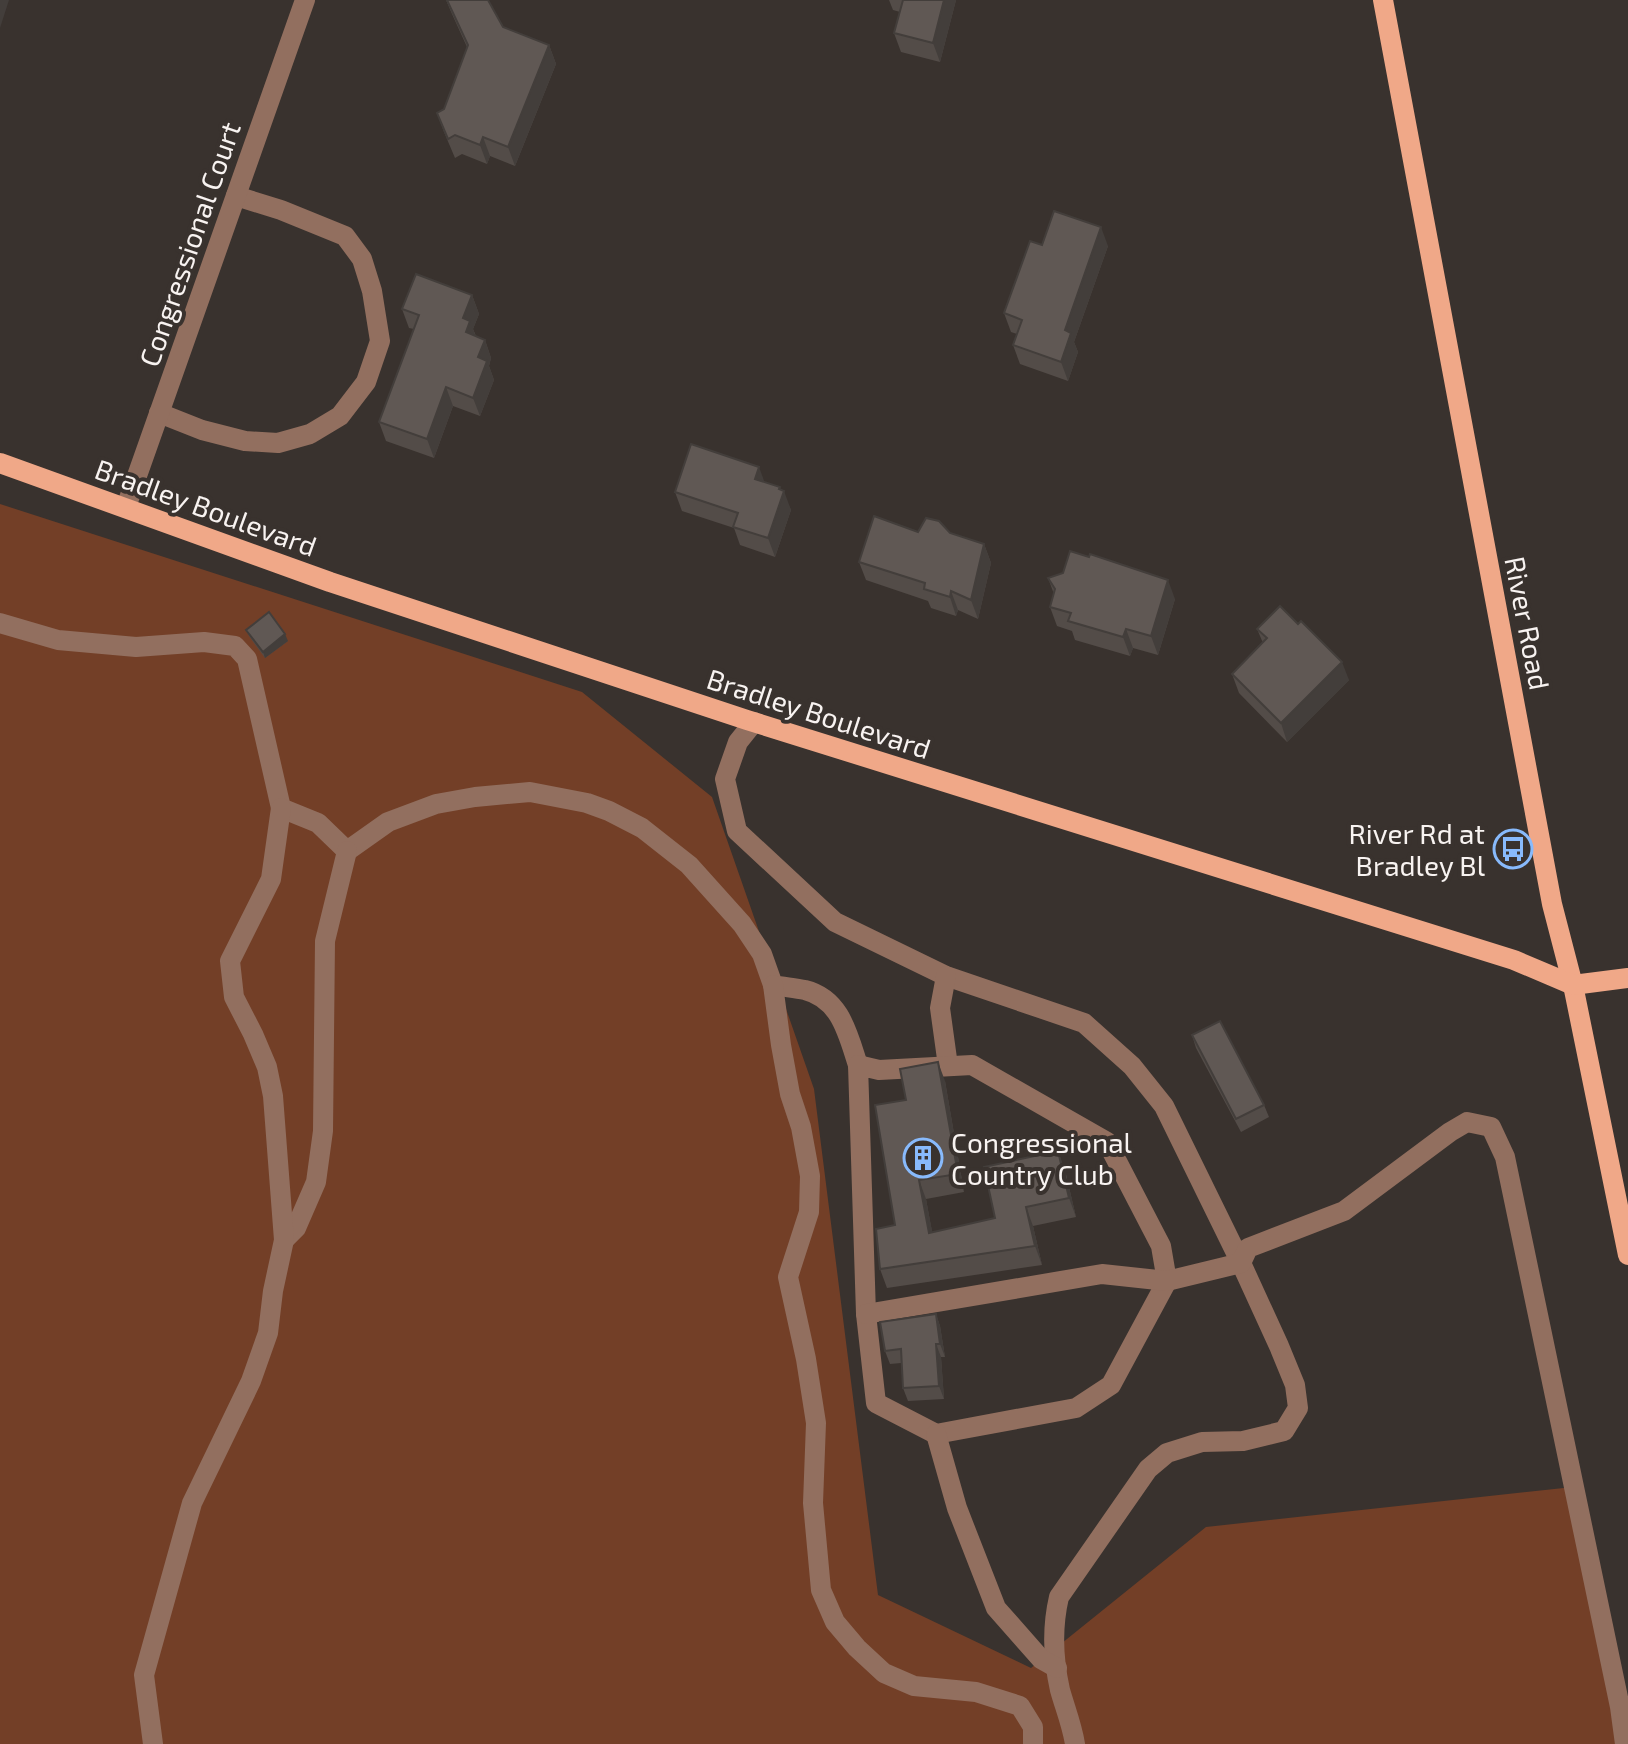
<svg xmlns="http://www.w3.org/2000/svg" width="1628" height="1744" font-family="'Exo 2',sans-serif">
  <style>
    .green { fill: #733f27 }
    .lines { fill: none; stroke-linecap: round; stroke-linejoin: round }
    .minor { stroke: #926f5f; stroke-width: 20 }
    .major { stroke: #f0a888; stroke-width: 20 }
    .wall { fill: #534c48 }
    .shaded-wall { fill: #433e3b }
    .building { fill: #605854; stroke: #433e3b; stroke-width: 2 }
    .labels { text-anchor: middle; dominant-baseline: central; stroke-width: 8; stroke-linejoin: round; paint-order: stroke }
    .street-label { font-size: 28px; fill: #f8f3f1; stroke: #39322e }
    .poi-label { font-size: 28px; fill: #f8f3f1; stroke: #39322e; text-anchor: end }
  </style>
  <rect width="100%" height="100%" fill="#39322e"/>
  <path class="green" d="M0 504 582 692 712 797 814 1089 878 1595 1031 1668 1206 1527 1573 1487 1628 1744H0Z"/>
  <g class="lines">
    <g class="minor">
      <path d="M159 413 202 430 245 441 278 443 310 434 340 416 366 382 380 341 372 291 362 259 345 236 281 210 236 196"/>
      <path d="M126 507 305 0"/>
      <path d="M0 623 58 640 136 647 204 642 235 646 247 659 281 808 318 823 347 851 388 822 436 804 475 797 530 792 587 803 609 811 642 828 689 865 742 924 762 954 773 985C784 987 795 988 805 990 841 999 848 1035 858 1065"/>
      <path d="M754 722 738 742 725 779 737 831 835 922 946 976 1084 1023 1132 1066 1164 1106 1241 1263 1279 1346 1295 1385 1298 1408 1284 1431 1243 1441 1202 1442 1167 1453 1148 1469 1059 1597C1052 1627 1053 1659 1060 1690 1065 1708 1072 1725 1075 1744"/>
      <path d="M946 976 940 1008 948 1066"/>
      <path d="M773 985 781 1045 790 1094 801 1127 810 1176 809 1212 788 1277 806 1359 816 1423 813 1503 821 1590 835 1622 857 1648 884 1673 914 1686 976 1692 1020 1706 1033 1727V1744"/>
      <path d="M858 1065 879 1070 972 1065 1107 1142 1161 1246 1167 1281 1111 1385 1076 1408 936 1434 876 1403 866 1314Z"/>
      <path d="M284 1240 296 1228 316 1182 323 1131 325 941 347 851"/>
      <path d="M866 1314 1102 1274 1167 1281 1241 1263 1248 1248 1344 1211 1450 1132 1467 1122 1491 1127 1505 1157 1620 1707 1625 1744"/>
      <path d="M936 1434 957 1508 996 1608 1041 1659 1057 1668"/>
      <path d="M153 1744 144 1675 192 1503 251 1381 268 1333 273 1291 284 1240 273 1096 267 1067 253 1034 234 997 230 961 271 879 281 808"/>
    </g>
    <g class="major">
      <path d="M1383 0 1552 904 1573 985 1628 1255"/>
      <path d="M0 463 330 582 747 720 1514 960 1573 985 1628 978"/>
    </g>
  </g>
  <g class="wall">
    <path d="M446 0 503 27 549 45 556 64 515 166 490 156 487 164 462 154 455 158 444 132 437 113 444 109 467 47 452 14Z"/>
    <path d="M889 0H956L940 62 901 52 894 33 900 12 893 10Z"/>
    <path d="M1042 245 1108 246 1074 342 1078 352 1068 381 1020 364 1013 345 1017 334 1011 332 1004 313Z"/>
    <path d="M472 295 479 314 473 329 476 336 485 340 491 358 489 366 494 380 480 416 453 406 434 458 386 441 379 422 414 329 409 328 402 309Z"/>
    <path d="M764 482 781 490 791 510 775 557 740 545 734 528 682 511 675 492Z"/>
    <path d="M918 532 950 533 984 544 991 563 978 619 958 610 956 616 931 608 928 601 866 580 859 562Z"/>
    <path d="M1048 578 1175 599 1158 655 1133 648 1130 656 1075 640 1072 631 1057 626 1050 607 1054 594Z"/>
    <path d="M1257 629 1349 680 1287 742 1239 693 1232 674 1263 643Z"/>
    <path d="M246 630 288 641 265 658 249 636Z"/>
    <path d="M1192 1035 1264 1105 1269 1117 1241 1132 1196 1048Z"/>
    <path d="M945 1081 964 1192 926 1199 932 1232 995 1218 1065 1170 1076 1217 1033 1226 1042 1265 887 1288 880 1269 895 1225 906 1100Z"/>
    <path d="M936 1314 940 1326 945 1357H941L944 1399 908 1401 903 1388 901 1363 890 1364 885 1351Z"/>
  </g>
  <g class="shaded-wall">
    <path d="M0 0H9L0 28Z"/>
    <path d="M944 0H956L940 62 933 43Z"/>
    <path d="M549 45 556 64 515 166 508 147Z"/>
    <path d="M483 137 490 156 487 164 480 145Z"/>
    <path d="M1101 227 1108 246 1074 342 1078 352 1068 381 1061 362 1065 330Z"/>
    <path d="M472 295 479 314 473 329 477 340 466 332 463 318Z"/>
    <path d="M485 340 491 358 489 366 494 380 480 416 473 398 478 357Z"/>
    <path d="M446 387 453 406 434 458 427 439Z"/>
    <path d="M759 467 766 486 755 479Z"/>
    <path d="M780 487 782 495 784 491 791 510 775 557 768 538Z"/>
    <path d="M984 544 991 563 978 619 971 600Z"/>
    <path d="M1168 580 1175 599 1158 655 1151 636Z"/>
    <path d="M951 591 958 610 956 616 950 597Z"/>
    <path d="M1126 629 1133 648 1130 656 1123 637Z"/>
    <path d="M285 634 288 641 265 658 263 652Z"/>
    <path d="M1342 662 1349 680 1287 742 1281 723Z"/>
    <path d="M938 1062 945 1081 964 1192 958 1174Z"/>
    <path d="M1058 1151 1065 1170 1076 1217 1069 1198Z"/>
    <path d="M919 1180 926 1199 936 1252 929 1233Z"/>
    <path d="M1026 1207 1033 1226 1042 1265 1035 1246Z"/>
    <path d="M936 1314 940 1326 945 1357 940 1344Z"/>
    <path d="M936 1344 941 1357 944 1399 939 1386Z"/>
  </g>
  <g class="building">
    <path d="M447 0H488L503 27 549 45 508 147 483 137 480 145 455 135 448 139 437 113 444 109 468 45Z"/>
    <path d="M903 0H944L933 43 894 33Z"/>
    <path d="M1054 211 1101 227 1065 330 1071 333 1061 362 1013 345 1022 320 1004 313 1030 241 1042 245Z"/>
    <path d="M416 274 472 295 463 318 470 321 466 332 485 340 478 357 487 361 473 398 446 387 427 439 379 422 419 315 402 309Z"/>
    <path d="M691 444 759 467 755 479 780 487 779 489 784 491 768 538 733 527 738 513 675 492Z"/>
    <path d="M874 516 918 532 926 518 939 521 950 533 984 544 971 600 951 591 950 597 924 589 925 583 859 562Z"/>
    <path d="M1070 551 1089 557 1090 554 1168 580 1151 636 1126 629 1123 637 1068 621 1071 613 1050 607 1055 589 1048 578 1063 573Z"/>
    <path d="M1280 606 1298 624 1301 621 1342 662 1281 723 1232 674 1267 638 1257 629Z"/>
    <path d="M269 612 285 634 263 652 246 630Z"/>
    <path d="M1220 1021 1264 1105 1236 1119 1192 1035Z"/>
    <path d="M938 1062 958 1174 919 1180 929 1233 995 1218 984 1167 1058 1151 1069 1198 1026 1207 1035 1246 880 1269 876 1229 895 1225 875 1105 906 1100 900 1069Z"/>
    <path d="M936 1314 940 1344H936L939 1386 903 1388 901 1349 885 1351 880 1322Z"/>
  </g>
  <defs>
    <symbol id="bus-ring" viewBox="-11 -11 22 22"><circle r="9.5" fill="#39322e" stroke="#88bafc" stroke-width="1.5"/><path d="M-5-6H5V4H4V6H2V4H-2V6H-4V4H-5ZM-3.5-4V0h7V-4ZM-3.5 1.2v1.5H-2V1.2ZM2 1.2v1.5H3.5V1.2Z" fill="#88bafc"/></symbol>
    <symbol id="building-ring" viewBox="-11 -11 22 22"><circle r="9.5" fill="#39322e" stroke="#88bafc" stroke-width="1.5"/><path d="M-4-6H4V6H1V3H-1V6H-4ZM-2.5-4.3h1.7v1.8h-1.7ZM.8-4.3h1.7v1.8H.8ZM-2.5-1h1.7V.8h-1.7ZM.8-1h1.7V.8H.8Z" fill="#88bafc"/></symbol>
  </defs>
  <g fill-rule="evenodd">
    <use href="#bus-ring" x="1491" y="827" width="44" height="44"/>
    <use href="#building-ring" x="901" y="1136" width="44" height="44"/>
  </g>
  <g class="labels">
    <g class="street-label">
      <text transform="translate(189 244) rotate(-71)">Congressional Court</text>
      <text transform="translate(206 507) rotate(20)">Bradley Boulevard</text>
      <text transform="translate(1528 623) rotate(79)">River Road</text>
      <text transform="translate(819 713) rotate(18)">Bradley Boulevard</text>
    </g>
    <g class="poi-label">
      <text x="1485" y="833">River Rd at<tspan x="1485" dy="32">Bradley Bl</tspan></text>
      <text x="951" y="1142" text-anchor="start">Congressional<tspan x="951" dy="32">Country Club</tspan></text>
    </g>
  </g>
</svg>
